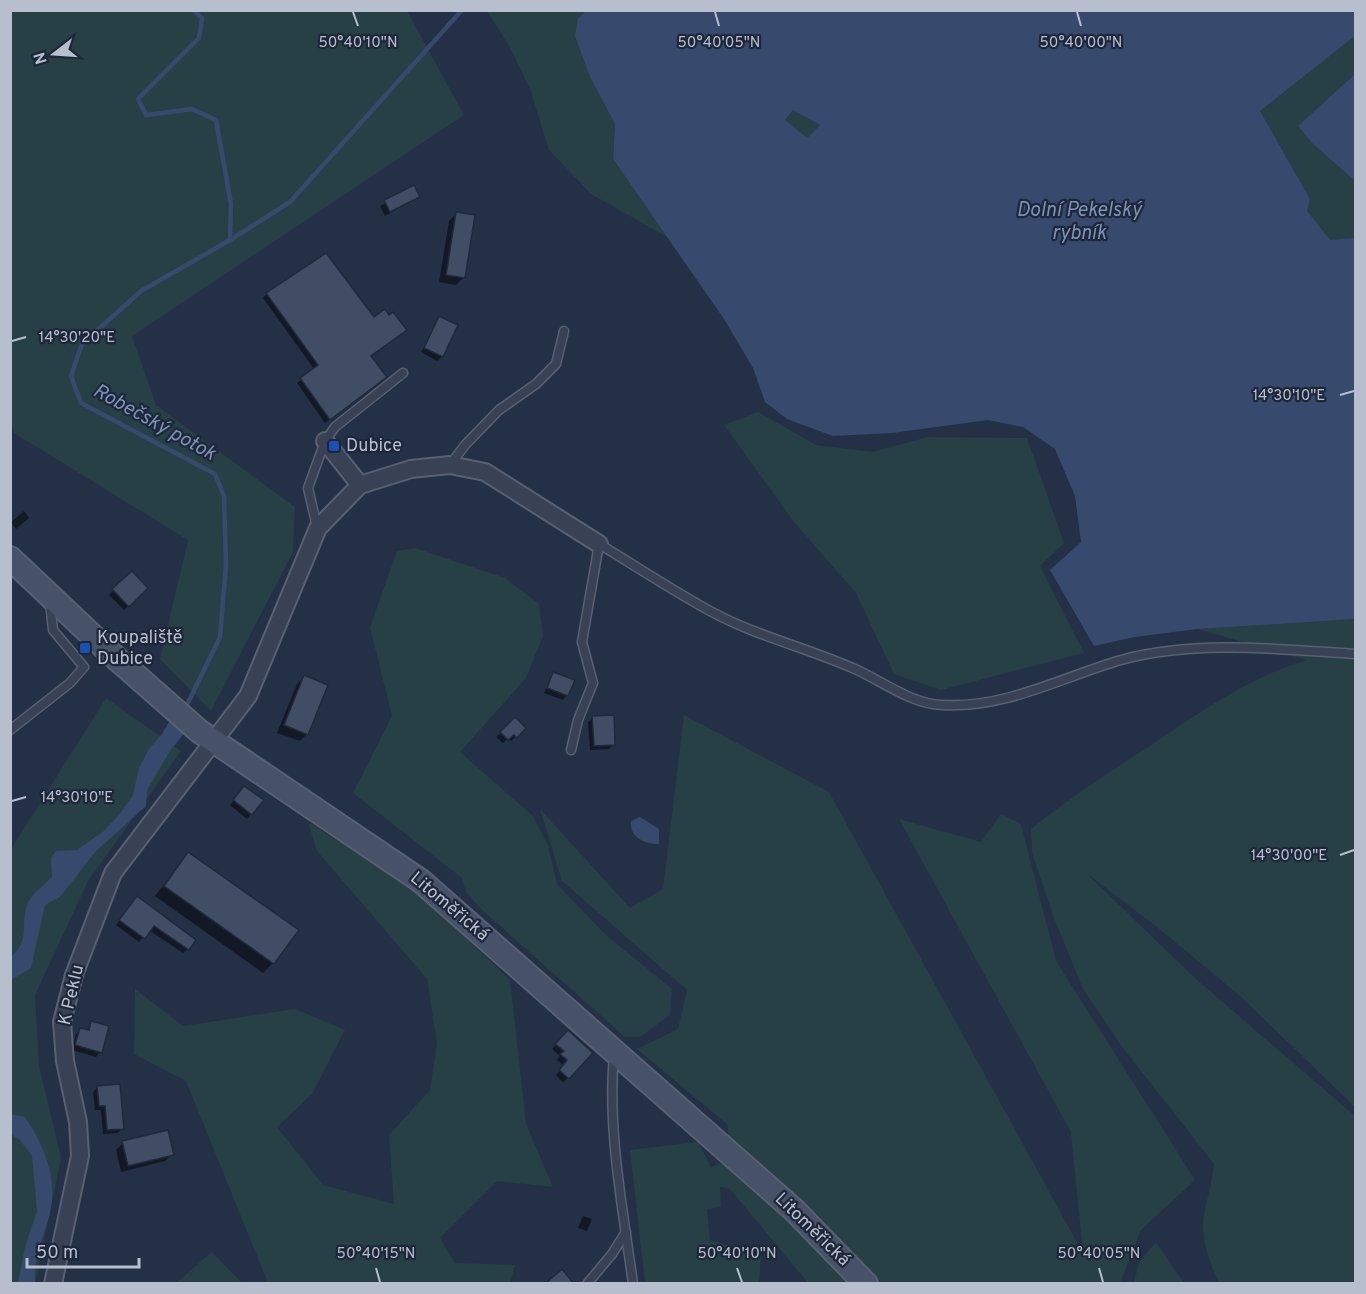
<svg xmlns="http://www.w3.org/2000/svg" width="1366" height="1294" font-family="Overpass,sans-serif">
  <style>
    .green { fill: #264046 }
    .water { fill: #374a6e; fill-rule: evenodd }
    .shadow { fill: #0007 }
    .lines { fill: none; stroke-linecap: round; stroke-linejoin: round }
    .stream { stroke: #374a6e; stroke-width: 4.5 }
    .building { fill: #414d65; stroke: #20293c; stroke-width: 1.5 }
    .lane-casing { stroke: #586072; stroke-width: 11 }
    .street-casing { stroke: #586072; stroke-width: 20 }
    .secondary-casing { stroke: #586072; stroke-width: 26 }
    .lane { stroke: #394254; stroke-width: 8 }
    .street { stroke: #394254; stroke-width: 16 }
    .secondary { stroke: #475168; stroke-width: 22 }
    .ticks { fill: none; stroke: #b7bece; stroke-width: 2 }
    .transit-dot { fill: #1a4fb4; stroke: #1e273a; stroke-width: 2 }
    .labels { text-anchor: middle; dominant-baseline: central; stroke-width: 4.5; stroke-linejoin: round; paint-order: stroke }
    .poi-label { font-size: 18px; fill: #b7bece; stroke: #1e273a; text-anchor: start }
    .street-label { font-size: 18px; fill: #b7bece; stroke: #1e273a }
    .water-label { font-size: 20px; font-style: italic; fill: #7c91b8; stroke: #1e273a }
    .ticks-label { font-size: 15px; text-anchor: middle; fill: #b7bece; stroke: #1e273a; stroke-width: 4.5; stroke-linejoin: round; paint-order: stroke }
  </style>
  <rect width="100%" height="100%" fill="#243045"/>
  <g class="green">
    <path d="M10 11H407L464 115 132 336 156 405 295 507 293 552 211 711 160 659 188 540 14 433 11 424Z"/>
    <path d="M487 11H586L578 18 590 77 615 124 613 159 667 237 591 194 549 150 531 92 511 49Z"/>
    <path d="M1355 36V74L1298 126 1313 144 1355 181V242L1352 238 1330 241 1306 211 1310 199 1260 111Z"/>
    <path d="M794 109 820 125 806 139 785 120Z"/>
    <path d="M758 412 816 445 872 452 928 437 1027 438 1064 543 1040 566 1084 653 941 690 894 674 856 593 794 522 724 425Z"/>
    <path d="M415 548 505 578 539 604 543 636 526 678 460 752 533 816 548 845 557 884 606 935 672 989 670 1015 640 1037H625L481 909 466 892 462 878 353 793 392 716 370 627 397 551Z"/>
    <path d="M1355 619V1107L1240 996 1157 927 1085 872 1196 979 1355 1116V1283H1219C1210 1264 1200 1237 1204 1215 1207 1198 1212 1182 1214 1164L1123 1048 1083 989 1054 918 1032 853 1031 829C1069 798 1110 772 1151 745 1201 712 1249 677 1307 660L1197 629Z"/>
    <path d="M106 698 181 751 88 881 35 995 39 1066 61 1158 36 1280 35 1283H11L10 851Z"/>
    <path d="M684 715 829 792 1083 1253 1071 1132 899 819 981 842 1001 814 1021 824 1056 961 1195 1180 1141 1230 1120 1283H808L730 1189 720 1187 721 1207 707 1209 710 1240 761 1255 759 1283H645L630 1150 698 1142 711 1167 724 1162 729 1165 728 1125 637 1049 678 1029 687 990 562 881 540 809 630 908 663 889Z"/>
    <path d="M308 822 415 890 510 980 526 1124 553 1187 497 1181 440 1238 455 1263 515 1265 510 1283H268L186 1081 134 1054 135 989 183 1026 295 1009 345 1030 312 1094 277 1127 323 1185 394 1204 389 1135 430 1090 437 1043 427 979 317 851Z"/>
    <path d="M1156 1242 1184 1283H1134L1139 1262Z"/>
    <path d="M212 1252 242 1283H176Z"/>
  </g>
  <g class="water">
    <path d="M587 10 1355 11V36L1260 111 1310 199 1307 211 1330 240 1353 238 1355 242V619L1197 629 1134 637 1094 646 1050 570 1081 542 1075 496 1055 449 1023 427 988 420 892 433 833 436 787 419 765 402 753 368 724 319 613 159 615 124 590 77 575 36 578 18ZM793 110 820 125 807 138 785 120Z"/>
    <path d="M1355 74V181L1313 144 1298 126Z"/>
    <path d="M171 719 185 732 170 751 147 790 146 806 96 851 60 897 45 905 31 968 11 980V957C31 939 20 925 27 905 32 892 44 887 52 876L51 858 56 851 77 850 104 831 119 815 133 795 139 768 149 749 162 734Z"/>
    <path d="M640 817 659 829V844C644 844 629 837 631 821Z"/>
    <path d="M11 1114 25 1117C45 1146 60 1184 48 1220 42 1241 33 1260 35 1283H18L25 1247 37 1211 32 1156 20 1140 11 1134Z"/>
  </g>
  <g class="shadow">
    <path d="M413 187 418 197 385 216 380 206Z"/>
    <path d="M456 214 464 277 456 285 439 282 449 221Z"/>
    <path d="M267 294 370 357 381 381 325 423 297 383 314 369 263 298Z"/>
    <path d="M440 317 442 357 437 361 421 352Z"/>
    <path d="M24 511 29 518 16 529 11 522Z"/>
    <path d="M132 573 146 588 124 610 109 595Z"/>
    <path d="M554 674 567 695 563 700 544 693Z"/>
    <path d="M304 677 307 734 300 741 277 733 297 684Z"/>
    <path d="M593 718 614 744 609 749 590 750 588 722Z"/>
    <path d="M515 719 524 728 511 741 508 738 503 743 496 737Z"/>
    <path d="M240 792 251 814 247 819 230 805Z"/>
    <path d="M188 854 273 963 263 973 155 896Z"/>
    <path d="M132 903 188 949 183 953 149 930 139 942 116 925Z"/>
    <path d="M92 1023 100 1052 96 1057 72 1050 76 1034 81 1029 86 1031Z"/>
    <path d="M568 1032 591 1053 563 1083 556 1075 564 1066 557 1060 560 1056 552 1049Z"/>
    <path d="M98 1087 122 1128 118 1133 103 1134 101 1110H95L93 1092Z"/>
    <path d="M123 1143 173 1154 165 1161 121 1172 116 1150Z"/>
    <path d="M583 1216 592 1219 587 1231 578 1228Z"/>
  </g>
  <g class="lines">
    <g class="stream">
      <path d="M193 10 202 18 199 38 138 99 146 115 192 109 216 120 231 204 230 240"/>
      <path d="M184 711 220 637 226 565 224 496 215 474 81 403 71 376 82 344 141 291 230 240 290 202 462 10"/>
    </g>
  </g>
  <g class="building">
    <path d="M414 185 420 197 390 212 384 200Z"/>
    <path d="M456 212 475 215 465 278 446 275Z"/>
    <path d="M326 253 374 317 385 309 389 315 393 312 407 330 371 356 387 377 330 420 300 378 318 365 266 293Z"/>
    <path d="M439 316 458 325 443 357 424 348Z"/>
    <path d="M132 571 148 588 129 607 112 589Z"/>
    <path d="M553 672 575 680 568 696 547 688Z"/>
    <path d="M304 675 328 685 308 735 284 725Z"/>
    <path d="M614 715 615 745 594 746 592 716Z"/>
    <path d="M515 717 526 728 517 738 514 735 508 740 500 732Z"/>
    <path d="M244 786 264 800 252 815 233 800Z"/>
    <path d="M188 852 299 930 274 964 164 886Z"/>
    <path d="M137 896 196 940 189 950 154 926 145 939 119 920Z"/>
    <path d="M91 1021 109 1026 102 1053 75 1045 80 1028 89 1030Z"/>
    <path d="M568 1030 593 1053 569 1079 559 1070 567 1060 560 1054 564 1051 555 1044Z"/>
    <path d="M120 1084 124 1129 107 1130 105 1106H99L97 1086Z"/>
    <path d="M168 1130 174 1155 128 1166 122 1141Z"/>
    <path d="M562 1269 574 1284H545Z"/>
  </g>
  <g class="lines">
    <defs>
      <g id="lane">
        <path d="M450 465 465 445 499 410 536 384 556 364 564 331"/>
        <path d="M317 527 308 488 325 441 335 427 403 373"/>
        <path d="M10 730 70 683 84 667 53 630 50 603"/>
        <path d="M571 750 578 720 593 683 582 642 599 544C636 566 673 591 712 612 756 636 808 648 855 669 882 681 911 704 942 705 1005 709 1062 677 1121 660 1195 640 1279 649 1356 654"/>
        <path d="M614 1054C607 1130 623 1209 633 1284"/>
        <path d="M587 1284 612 1254 626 1232"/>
      </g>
      <g id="street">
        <path d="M325 441 360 485"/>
        <path d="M53 1284 80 1156 78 1122 65 1061 62 1022 74 975 113 873 248 696 318 528 360 485 411 469 450 465 485 472 599 544"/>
      </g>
      <path id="secondary" d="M10 558 117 659 199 731 421 881 794 1210 866 1284"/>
    </defs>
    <use href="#lane" class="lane-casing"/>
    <use href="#street" class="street-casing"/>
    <use href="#secondary" class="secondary-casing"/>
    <use href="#lane" class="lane"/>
    <use href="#street" class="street"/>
    <use href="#secondary" class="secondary"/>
  </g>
  <path class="ticks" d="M353 12 358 26M715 12 719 26M1077 12 1081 26M12 341 26 337M1340 395 1354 391M12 801 26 797M1340 855 1354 850M376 1268 380 1282M737 1268 742 1282M1099 1268 1103 1282"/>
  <g class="transit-dot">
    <rect x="328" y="440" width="12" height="12" rx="3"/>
    <rect x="79" y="642" width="12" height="12" rx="3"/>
  </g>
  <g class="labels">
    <g class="poi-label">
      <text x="346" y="446">Dubice</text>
      <text x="97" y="638">Koupaliště<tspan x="97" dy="21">Dubice</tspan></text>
    </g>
    <g class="street-label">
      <text transform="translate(449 907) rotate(40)">Litoměřická</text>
      <text transform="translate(72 995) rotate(-77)">K Peklu</text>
      <text transform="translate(812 1230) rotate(44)">Litoměřická</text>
    </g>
    <g class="water-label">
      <text x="1079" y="211">Dolní Pekelský<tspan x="1079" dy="23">rybník</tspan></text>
      <text transform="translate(154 423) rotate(29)">Robečský potok</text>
    </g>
  </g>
  <g class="ticks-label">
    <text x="358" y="47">50°40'10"N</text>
    <text x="719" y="47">50°40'05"N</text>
    <text x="1081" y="47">50°40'00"N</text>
    <text x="77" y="342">14°30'20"E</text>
    <text x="1289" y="400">14°30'10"E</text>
    <text x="77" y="802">14°30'10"E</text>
    <text x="1289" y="860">14°30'00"E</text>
    <text x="376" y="1258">50°40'15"N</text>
    <text x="737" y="1258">50°40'10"N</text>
    <text x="1099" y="1258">50°40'05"N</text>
  </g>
  <rect width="1366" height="1294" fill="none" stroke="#b7bece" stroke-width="24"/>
  <g transform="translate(54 54) rotate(253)" stroke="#1e273a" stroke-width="4.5" paint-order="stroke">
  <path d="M0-4.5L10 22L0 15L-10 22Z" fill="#b7bece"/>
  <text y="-9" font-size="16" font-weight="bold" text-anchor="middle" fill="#b7bece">N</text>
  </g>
  <path d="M27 1258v9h112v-9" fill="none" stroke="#b7bece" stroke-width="3"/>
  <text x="36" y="1258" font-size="18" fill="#b7bece" stroke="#1e273a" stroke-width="4.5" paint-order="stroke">50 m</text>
</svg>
